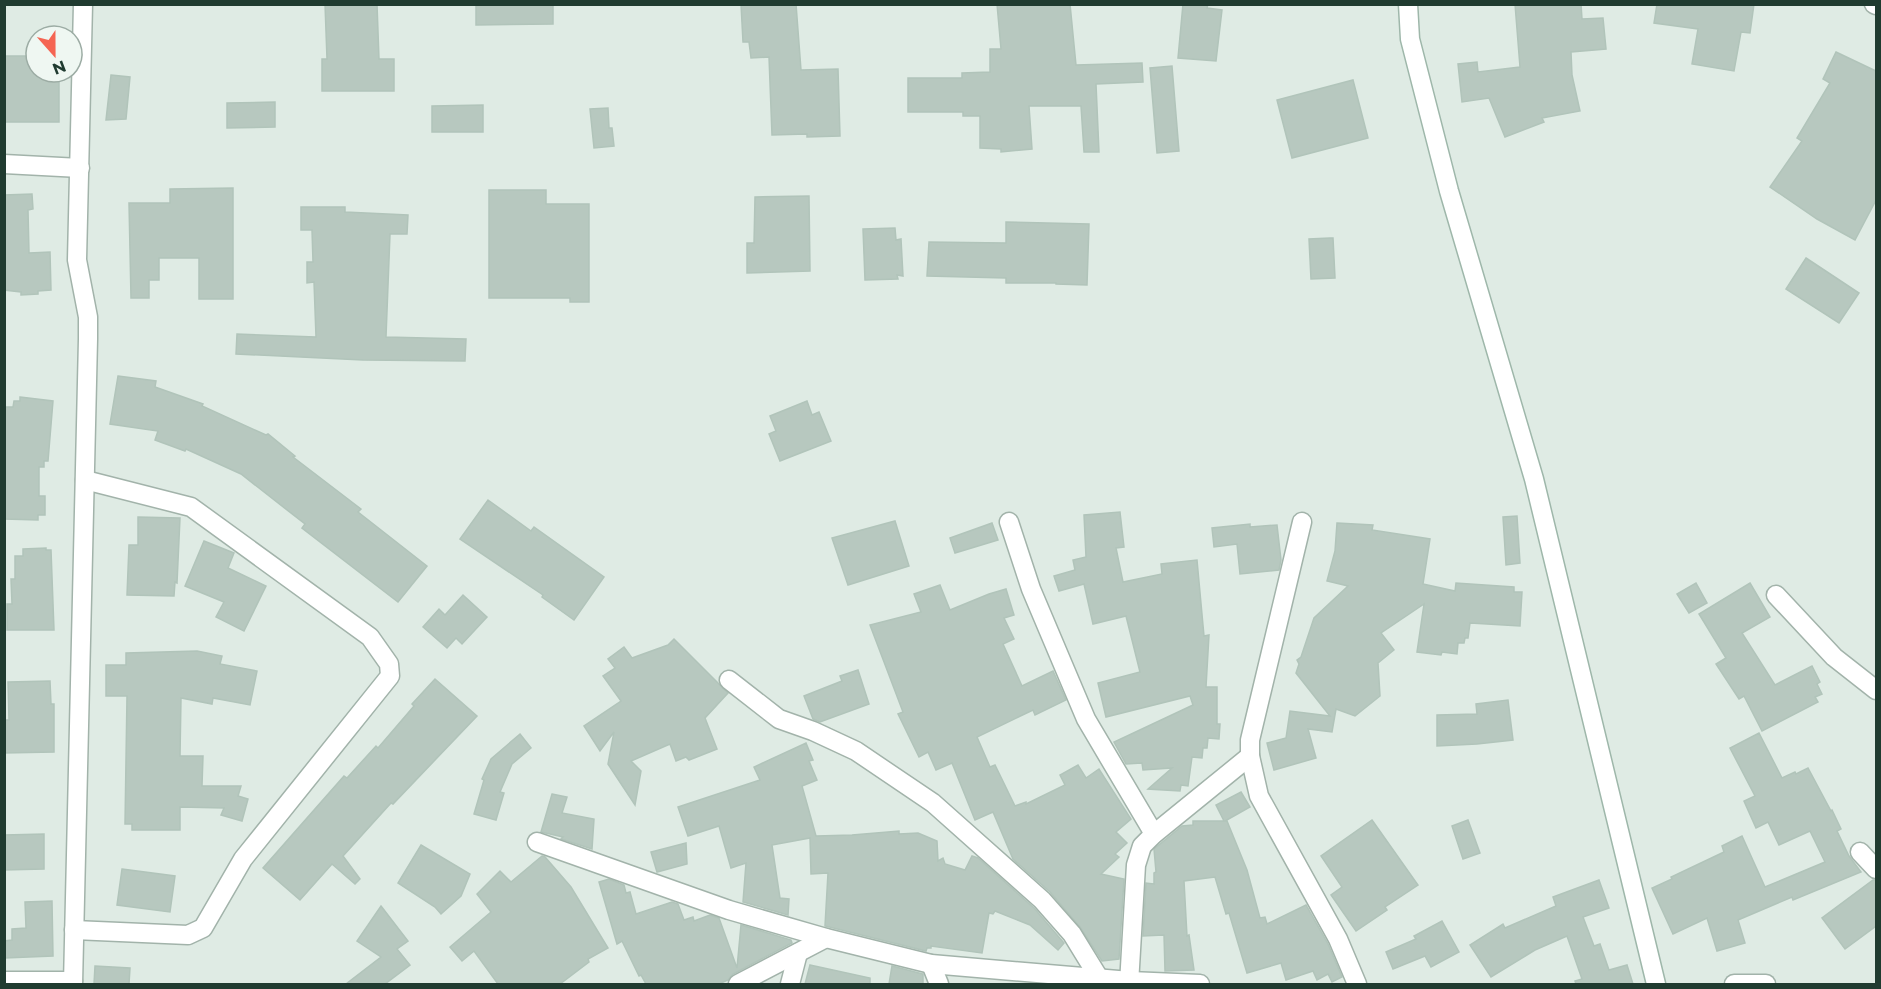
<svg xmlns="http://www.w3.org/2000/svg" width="1881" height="989" font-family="Montserrat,sans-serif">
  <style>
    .building { fill: #b7c8bf; stroke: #b1c4ba; stroke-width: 1.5 }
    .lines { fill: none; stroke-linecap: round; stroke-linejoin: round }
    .street-casing { stroke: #a2b3aa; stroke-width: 21 }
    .secondary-casing { stroke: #9eb7aa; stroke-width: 21 }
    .street { stroke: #fff; stroke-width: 18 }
    .secondary { stroke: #fff; stroke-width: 18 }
  </style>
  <rect width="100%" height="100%" fill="#dfebe4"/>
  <g class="building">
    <path d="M325 4H377L379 59H394V91H322V59H327Z"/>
    <path d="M476 4H553V24L476 25Z"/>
    <path d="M741 4H796L801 70 838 69 840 136 807 137V134L772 135 769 57 751 58 749 42H743Z"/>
    <path d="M997 4H1070L1076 65 1142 63 1143 82 1096 84 1099 152H1084L1081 106H1029L1032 149 1001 152V149L980 148V116H963V112H908V78H962V73L990 72V49H1001Z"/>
    <path d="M1183 4H1208L1207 8 1222 10 1216 61 1178 58Z"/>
    <path d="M1515 4H1581L1582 19 1603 18 1606 49 1571 52 1572 75 1580 111 1542 118 1544 122 1505 137 1489 98 1462 102 1458 64 1477 62 1478 72 1520 67Z"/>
    <path d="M1657 4H1754L1750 33 1741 32 1734 71 1692 64 1698 29 1654 23Z"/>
    <path d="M1836 52 1876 71V200L1855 240 1817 219 1770 187 1802 141 1797 138 1830 83 1823 79Z"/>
    <path d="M4 56H36V72H59V122H4Z"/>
    <path d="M1172 66 1179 151 1157 153 1150 68Z"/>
    <path d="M111 75 130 77 126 119 106 120Z"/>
    <path d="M1353 80 1368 138 1292 158 1277 100Z"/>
    <path d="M275 102V127L227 128V103Z"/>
    <path d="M483 105V132H432V106Z"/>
    <path d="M608 108 609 128H612L614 146 594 148 590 109Z"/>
    <path d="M233 188V299H199V258H159V280H149V298H131L129 203H170V189Z"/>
    <path d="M489 190H546V204H589V302H570V298H489Z"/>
    <path d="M32 194 33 209 28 210 29 253 50 252 51 290 38 291V294L21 295V292L4 290V195Z"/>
    <path d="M809 196 810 271 747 273V243H754L755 197Z"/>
    <path d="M301 207H345V212L408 215 407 234H390L386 337 466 339 465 361 363 360 236 354 237 334 316 337 314 282 307 283V262H313L312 230H301Z"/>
    <path d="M1006 222 1089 224 1087 285 1056 284V283H1006V278L927 276 929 242 1006 243Z"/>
    <path d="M895 228 896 240 901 239 903 276 897 275 898 279 865 280 863 229Z"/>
    <path d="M1330 238H1333L1335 278 1311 279 1309 239Z"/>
    <path d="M1806 258 1859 293 1839 323 1786 289Z"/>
    <path d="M118 376 156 381 155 387 203 404 202 406 266 435 268 434 295 456 293 457 361 509 358 512 427 566 398 602 302 528 305 524 241 474 186 449 185 451 155 440 158 431 110 424Z"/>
    <path d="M20 397 53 401 48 461H44V467H39V496H45V515H38V520L4 519V407H13L14 401H20Z"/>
    <path d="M807 401 812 415 819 412 831 441 780 461 769 434 776 431 770 416Z"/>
    <path d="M488 500 531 531 534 527 604 577 574 620 542 597 543 595 460 539Z"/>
    <path d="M1120 512 1124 547 1116 548 1123 582 1162 574 1161 564 1197 560 1204 636 1209 635 1206 687H1217V724H1220L1219 739 1208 738 1207 748H1203L1202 758 1192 757 1188 786 1181 785 1180 791 1148 789 1172 768 1143 770 1142 763 1126 764 1114 742 1193 705 1190 696 1106 717 1098 683 1140 672 1126 616 1093 624 1084 584 1059 591 1054 576 1075 570 1073 560 1086 557 1084 515Z"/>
    <path d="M1517 516 1520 563 1506 565 1503 517Z"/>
    <path d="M138 517 180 518 177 583 175 582 174 596 127 595 129 545H138Z"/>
    <path d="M895 521 909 566 848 585 832 538Z"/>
    <path d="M992 523 998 540 955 553 950 538Z"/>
    <path d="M1337 523 1373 525 1372 530 1430 539 1423 584 1455 591 1456 583 1514 587V592H1522L1520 626 1470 623 1468 638H1465L1464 643H1458L1457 654 1442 652 1441 655 1417 652 1424 604 1381 633 1394 650 1378 663 1380 696 1355 716 1336 709 1332 732 1308 729 1316 758 1274 770 1267 743 1286 738 1290 711 1330 716 1296 673 1299 664 1297 660 1301 657 1314 618 1348 586 1327 581 1335 551Z"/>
    <path d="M1250 524V527L1277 525 1281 560 1279 570 1240 574 1237 544 1214 547 1212 528Z"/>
    <path d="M204 541 234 553 228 568 266 586 244 631 216 617 224 602 185 586Z"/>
    <path d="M46 548V550H51L54 630H7V604H12L11 579H15V556H23V549Z"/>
    <path d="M1696 583 1707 603 1689 613 1677 594Z"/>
    <path d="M1750 583 1770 617 1742 633 1775 685 1812 666 1820 682 1817 684 1822 694 1815 697 1818 702 1762 731 1744 696 1739 699 1716 664 1726 658 1699 614Z"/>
    <path d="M940 585 950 610 989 594 1006 589 1014 615 1004 618 1014 639 1003 644 1022 686 1053 671 1066 700 1035 715 1033 710 977 737 990 767 995 765 1015 806 1026 802V804L1065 785 1060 775 1078 765 1086 778 1099 769 1131 819 1116 832 1127 843 1115 854 1119 857 1101 874 1124 879 1119 959 1102 961 1080 927 1050 892 1013 859 993 812 975 820 952 763 936 770 928 752 919 757 898 714 903 712 870 625 921 612 914 594Z"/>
    <path d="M463 595 487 617 462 644 456 638 447 648 423 627 439 609 445 615Z"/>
    <path d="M674 639 728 693 705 718 717 749 689 760 686 757 676 761 670 744 631 761 641 771 635 805 608 764 614 732 600 751 584 726 621 701 603 676 615 668 608 659 624 647 632 658 668 645Z"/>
    <path d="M197 651 222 656 220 664 257 671 250 705 213 698 212 704 181 698 180 756H203L202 786H241L238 796 248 799 242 821 221 815 224 808 180 807V830H132V824H125L127 696H106V665H126V653Z"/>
    <path d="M858 670 869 704 820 722 813 719 804 696 842 681 840 676Z"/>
    <path d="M435 679 477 716 393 804 391 803 343 856 360 879 355 884 332 864 300 900 263 868 344 776 347 778 376 746 378 748 414 706 412 704Z"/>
    <path d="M50 681 51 704H54V752L4 753V720H9L8 682Z"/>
    <path d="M1508 700 1513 740 1477 744 1437 746V715L1477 714 1476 704Z"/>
    <path d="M1759 733 1782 778 1795 772 1796 774 1808 768 1831 811 1832 810 1841 829 1837 831 1849 856 1861 872 1793 900 1792 897 1738 920 1745 943 1717 951 1707 918 1673 934 1652 888 1672 879 1671 877 1724 852 1722 846 1742 836 1765 887 1825 862 1810 831 1779 845 1768 822 1756 828 1744 801 1755 796 1730 748Z"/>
    <path d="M520 734 531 748 512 764 500 792 504 793 496 820 474 814 484 780 482 779 491 759Z"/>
    <path d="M806 743 813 760 809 761 817 780 802 786 816 836 852 835 899 831V834L918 833 937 841 938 861 943 858 945 864 965 870 972 856 978 858 1034 908 1064 943 1058 950 1030 925 995 911 993 914 989 913 982 953 931 946V948H927L926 951 825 926 828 873 811 874 810 838 772 845 780 898 789 899 788 915 743 902 746 863 731 868 719 826 688 836 678 807 760 780 754 767Z"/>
    <path d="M1241 792 1250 807 1225 821H1227L1247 870 1260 918 1265 917 1267 924 1306 905 1328 944 1342 977 1332 982 1328 974 1317 980 1313 971 1286 980 1281 963 1247 973 1229 913 1226 914 1215 877 1184 881 1187 936 1189 935 1194 970 1165 971 1164 935 1143 936 1146 883 1154 884V873L1156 872 1154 849 1182 826 1193 825V821H1224L1216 805Z"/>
    <path d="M552 794 567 797 562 813 594 819 592 849 561 839 563 837 541 832Z"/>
    <path d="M1372 820 1418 885 1385 907 1387 910 1356 931 1331 895 1342 887 1321 856Z"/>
    <path d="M1468 820 1480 853 1463 859 1452 826Z"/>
    <path d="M44 834V869L4 870V835Z"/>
    <path d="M686 843 687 864 657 872 651 852Z"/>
    <path d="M421 845 470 874 461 896 441 914 435 907 398 883Z"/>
    <path d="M542 856 545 857 571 887 608 948 588 959 589 962 560 984H498L474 951 462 961 450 947 491 912 477 894 500 871 511 882Z"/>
    <path d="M122 869 175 876 170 912 117 905Z"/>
    <path d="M609 879 624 885 626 893 630 892 636 914 672 902 678 904 684 920 693 917 694 921 710 915 719 918 737 968 741 925 791 940 792 943 733 974 728 980 719 984H646L641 975 639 976 622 941 617 944 599 882Z"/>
    <path d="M1599 880 1609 908 1583 917 1594 946 1600 944 1609 970 1627 965 1633 984H1576L1575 981 1582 979 1567 936 1535 950 1491 977 1470 945 1503 924 1505 928 1556 906 1553 897Z"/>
    <path d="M1873 880H1876V926L1845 949 1822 918Z"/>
    <path d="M52 901 53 956 5 958 4 941 12 940V929L26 928 25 902Z"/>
    <path d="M381 906 408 941 397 949 410 965 385 984H346L381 957 357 941Z"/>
    <path d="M1442 921 1459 952 1431 967 1425 956 1393 969 1386 952 1416 939 1414 936Z"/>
    <path d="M810 965 870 978V984H805Z"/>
    <path d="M95 966 130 968 129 984H94Z"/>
    <path d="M892 966 923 974V984H889Z"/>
  </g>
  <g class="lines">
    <defs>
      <g id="street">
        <path d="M1874 4 1876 5"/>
        <path d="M4 164 80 168"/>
        <path d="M1009 522 1031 589 1086 719 1154 834"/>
        <path d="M1302 522 1250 740V756L1259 796 1338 939 1357 984"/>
        <path d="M1776 595 1834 657 1876 690"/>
        <path d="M729 680 779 719 813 731 856 751 933 803 1042 900 1072 934 1099 978"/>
        <path d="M537 842 729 910 826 938 931 964 1130 981 1200 984"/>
        <path d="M1860 852 1876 869"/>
        <path d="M74 930 188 935 203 928 243 859 390 676 389 664 370 637 191 507 85 480"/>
        <path d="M931 964 939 984"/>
        <path d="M4 981H73"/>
        <path d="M73 984 88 339V317L77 260 83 4"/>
        <path d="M738 984 826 938"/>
        <path d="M790 984 798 953"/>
        <path d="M1129 984 1136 865 1142 846 1154 834 1250 756"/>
        <path d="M1734 984H1766"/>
      </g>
      <path id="secondary" d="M1408 4 1410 39 1449 191 1534 479 1656 984"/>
    </defs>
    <use href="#street" class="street-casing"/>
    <use href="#secondary" class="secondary-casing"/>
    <use href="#street" class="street"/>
    <use href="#secondary" class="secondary"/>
  </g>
  <rect width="1881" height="989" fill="none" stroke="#203b30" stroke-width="12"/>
  <g transform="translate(54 54) rotate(159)"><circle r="28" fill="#eff7f2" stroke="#9caca4" stroke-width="1.5"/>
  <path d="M0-4.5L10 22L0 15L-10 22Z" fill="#f56553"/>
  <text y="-9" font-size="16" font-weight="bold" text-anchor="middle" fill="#203b30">N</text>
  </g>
</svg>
